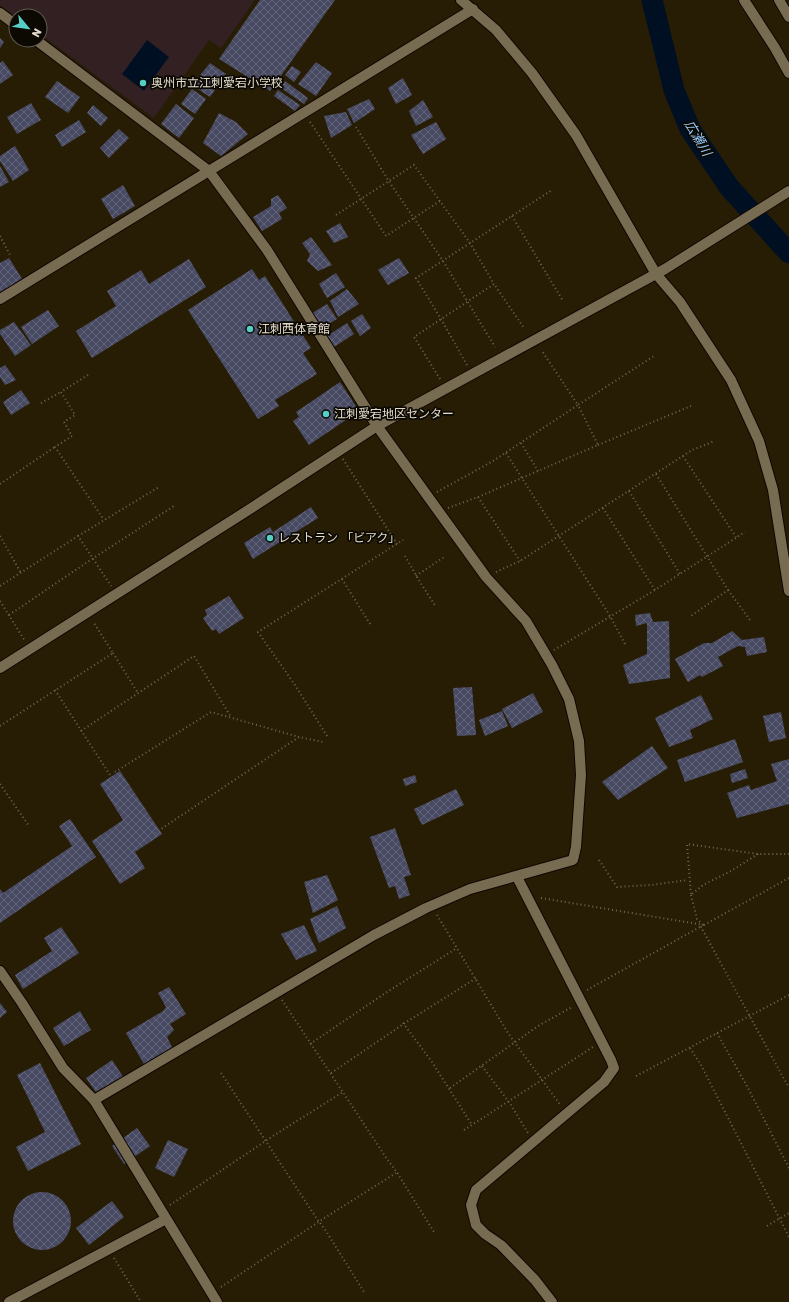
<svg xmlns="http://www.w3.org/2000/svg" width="789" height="1302" font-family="Rubik,'Noto Sans JP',sans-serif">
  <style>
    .education { fill: #332022 }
    .water { fill: #001022 }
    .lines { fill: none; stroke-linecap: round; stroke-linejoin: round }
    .river { stroke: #001022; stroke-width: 21 }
    .building { fill: url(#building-cross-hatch) }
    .street-casing { stroke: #100700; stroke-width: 12 }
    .secondary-casing { stroke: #100700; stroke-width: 12 }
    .path { stroke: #6f6752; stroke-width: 2; stroke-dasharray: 1 3; stroke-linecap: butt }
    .street { stroke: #776b51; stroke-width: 10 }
    .secondary { stroke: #776b51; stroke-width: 10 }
    .poi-dot { fill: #55cec6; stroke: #0c0802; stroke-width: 1.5 }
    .labels { text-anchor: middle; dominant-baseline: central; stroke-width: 3.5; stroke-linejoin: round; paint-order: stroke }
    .poi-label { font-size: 12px; fill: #e3ddce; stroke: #0c0802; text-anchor: start }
    .water-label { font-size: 13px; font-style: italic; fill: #98caf9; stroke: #0c0802 }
  </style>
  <defs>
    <pattern id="building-cross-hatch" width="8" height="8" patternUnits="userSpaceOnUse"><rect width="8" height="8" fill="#484a63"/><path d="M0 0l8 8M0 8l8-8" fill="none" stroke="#626478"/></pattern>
  </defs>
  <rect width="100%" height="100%" fill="#271d05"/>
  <path class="education" d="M0 0H255L221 48 209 40 154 118 40 34V16H16V17L0 5Z"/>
  <path class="water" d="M147 40 169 57 144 91 122 74Z"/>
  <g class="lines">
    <path class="river" d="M652 0 674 90 690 129 729 187 789 253"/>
  </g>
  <g class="building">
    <path d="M260 0H335L270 91 219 59Z"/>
    <path d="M0 38 4 42 0 48Z"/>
    <path d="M3 61 13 75 0 84V63Z"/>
    <path d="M316 62 332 73 316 96 298 84Z"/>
    <path d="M210 63 226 74 210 97 192 85Z"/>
    <path d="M292 66 301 72 294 82 285 75Z"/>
    <path d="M403 78 412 95 396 104 388 88Z"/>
    <path d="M57 81 80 97 68 113 45 97Z"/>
    <path d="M285 81 308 98 304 104 281 88Z"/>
    <path d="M192 89 206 99 195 114 181 104Z"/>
    <path d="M278 90 300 105 295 111 274 96Z"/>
    <path d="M369 99 375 109 354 123 347 109Z"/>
    <path d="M423 100 433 117 416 126 409 111Z"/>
    <path d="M31 103 41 120 17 134 7 117Z"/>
    <path d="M176 104 194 118 179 138 161 124Z"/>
    <path d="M93 105 108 118 101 126 87 113Z"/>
    <path d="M346 112 352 125 331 138 324 116Z"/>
    <path d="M219 113 236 122 248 134 221 156 203 143Z"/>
    <path d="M79 120 86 132 62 147 55 135Z"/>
    <path d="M436 122 446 139 423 154 411 135Z"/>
    <path d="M119 129 129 138 109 158 100 148Z"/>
    <path d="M15 146 29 170 13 181 0 161V156Z"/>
    <path d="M0 166 9 182 0 187Z"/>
    <path d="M123 185 135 206 113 219 101 199Z"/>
    <path d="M278 195 287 208 279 213 282 219 262 231 253 217 271 206V199Z"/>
    <path d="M340 223 348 237 334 243 326 231Z"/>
    <path d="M311 237 332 265 318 271 307 261 310 254 302 243Z"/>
    <path d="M9 258 24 282 0 297V263Z"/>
    <path d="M399 258 409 273 388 285 378 270Z"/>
    <path d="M189 259 206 287 92 358 76 331 116 306 107 291 141 270 149 284Z"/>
    <path d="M252 269 259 280 265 276 311 348 303 353 317 374 275 400 279 406 258 419 188 310Z"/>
    <path d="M336 273 345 287 327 298 319 284Z"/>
    <path d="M347 289 359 304 338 317 330 301Z"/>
    <path d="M327 304 337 319 319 330 309 315Z"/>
    <path d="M48 310 59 326 32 344 21 327Z"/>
    <path d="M362 314 371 328 360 336 351 321Z"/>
    <path d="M14 322 31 345 15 356 0 334V330Z"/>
    <path d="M347 323 354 334 334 347 327 336Z"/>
    <path d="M5 365 16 380 5 385 0 377V368Z"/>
    <path d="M340 382 359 411 309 445 293 421 299 417 296 412Z"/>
    <path d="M21 390 30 403 11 415 3 402Z"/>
    <path d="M311 507 318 518 253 559 244 543 270 527 273 532Z"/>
    <path d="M229 596 244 618 219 634 216 629 212 631 203 618 207 615 205 610Z"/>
    <path d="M650 613 653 622 669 621 670 678 629 684 623 665 647 654V623L636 626 635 615Z"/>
    <path d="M732 631 742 640 764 637 767 652 747 656 745 647 738 646 718 657 723 666 702 677 700 675 688 682 675 659 704 643H712Z"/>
    <path d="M472 687 476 735 457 736 453 688Z"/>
    <path d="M533 693 543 712 512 728 502 709Z"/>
    <path d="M701 695 713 719 690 730 693 738 669 747 655 718Z"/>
    <path d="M502 711 508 726 485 736 479 720Z"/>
    <path d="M781 712 786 738 769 742 763 716Z"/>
    <path d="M735 739 743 762 685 782 677 760Z"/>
    <path d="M652 746 668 768 618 800 602 782Z"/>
    <path d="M789 759V804L737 818 727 793 749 785 751 790 777 781 771 764Z"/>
    <path d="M745 769 748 778 732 783 730 774Z"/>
    <path d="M120 771 162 834 135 852 145 868 120 884 92 841 123 820 100 784Z"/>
    <path d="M415 775 417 782 405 786 403 779Z"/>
    <path d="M456 789 464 805 422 825 414 809Z"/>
    <path d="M70 819 96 857 0 923V889L3 893 72 846 59 826Z"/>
    <path d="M395 828 411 875 404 877 410 895 399 899 395 886 389 888 370 837Z"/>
    <path d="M327 875 338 900 313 913 304 882Z"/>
    <path d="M337 906 346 928 319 943 310 919Z"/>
    <path d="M304 925 317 951 296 960 281 934Z"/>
    <path d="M61 927 79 953 23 989 15 975 52 951 44 938Z"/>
    <path d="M169 987 186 1014 170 1024 174 1030 167 1037 173 1049 145 1066 126 1033 163 1011 166 1007 158 993Z"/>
    <path d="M0 1003 7 1012 0 1018Z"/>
    <path d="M80 1011 91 1030 64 1046 53 1028Z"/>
    <path d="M112 1060 124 1078 98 1095 86 1078Z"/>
    <path d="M40 1063 81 1144 28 1171 16 1147 45 1132 17 1075Z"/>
    <path d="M137 1128 150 1146 124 1164 112 1146Z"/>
    <path d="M168 1140 188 1149 174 1177 155 1168Z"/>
    <circle cx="42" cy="1221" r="29"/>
    <path d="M112 1201 124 1217 89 1245 76 1228Z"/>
  </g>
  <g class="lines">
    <defs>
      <g id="street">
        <path d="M461 0 496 30 532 73 576 135 656 274 680 302 731 380 759 441 773 490 789 591"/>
        <path d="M744 0 775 48 789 73"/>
        <path d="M779 0 789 17"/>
        <path d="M0 13 16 25"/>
        <path d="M36 40 209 171 267 250 377 426 486 577 526 621 552 665 569 699 579 741 581 775 576 847 573 860 470 889 426 908 374 935 94 1100"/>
        <path d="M517 877 611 1060 614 1068 604 1082 476 1190 471 1205 476 1225 485 1234 501 1245 535 1280 552 1302"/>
        <path d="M9 1302 166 1219"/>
      </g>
      <g id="secondary">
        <path d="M0 299 473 9"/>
        <path d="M0 668 253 507 377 426 665 269 789 191"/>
        <path d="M0 971 22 1003 63 1068 94 1100 217 1302"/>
      </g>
    </defs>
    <use href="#street" class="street-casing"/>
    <use href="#secondary" class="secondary-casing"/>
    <g class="path">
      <path d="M310 122 386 236 440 201"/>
      <path d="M356 127 388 180 443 261 495 347"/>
      <path d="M336 215 414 165 470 243 494 284"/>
      <path d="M512 216 563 301"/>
      <path d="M0 236 10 255"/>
      <path d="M467 365 441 319 416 278 552 190"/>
      <path d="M88 375 61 392 75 415 64 422 72 436 55 447 104 520"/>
      <path d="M440 379 414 337 494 284 524 328"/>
      <path d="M41 403 61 392"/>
      <path d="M521 443 538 471"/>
      <path d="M598 445 691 406"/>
      <path d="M506 453 610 616 626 646"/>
      <path d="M683 456 736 537"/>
      <path d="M343 459 397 544"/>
      <path d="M656 474 728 590 691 616"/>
      <path d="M0 484 55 447"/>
      <path d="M629 491 680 574"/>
      <path d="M437 492 493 461 578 405 542 351"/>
      <path d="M478 497 520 561"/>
      <path d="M448 508 478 497 598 445 578 405 654 356"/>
      <path d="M603 508 655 590 745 532"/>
      <path d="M0 536 21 573"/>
      <path d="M78 536 159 487"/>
      <path d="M405 556 420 582 436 607"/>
      <path d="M496 572 520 561 692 450 715 441"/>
      <path d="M416 576 444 557"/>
      <path d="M342 579 370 624"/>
      <path d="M0 586 78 536 111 586"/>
      <path d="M728 590 750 620"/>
      <path d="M0 601 25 641"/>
      <path d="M9 615 92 559 174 506"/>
      <path d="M554 650 655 590"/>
      <path d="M113 653 138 693"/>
      <path d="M55 690 110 775"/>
      <path d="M0 726 113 653 94 623"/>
      <path d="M81 731 194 656 231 717"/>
      <path d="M327 736 295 685 258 632 403 540"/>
      <path d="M115 772 211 712 299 737"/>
      <path d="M0 784 29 826"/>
      <path d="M155 833 299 737 323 742"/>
      <path d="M758 854 731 871 703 885 691 895 687 844 758 854H789"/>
      <path d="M599 860 617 887 651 885 688 880"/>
      <path d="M691 895 697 919 703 925"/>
      <path d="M541 898 704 925 701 927 789 1088"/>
      <path d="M437 915 508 1033 561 1106"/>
      <path d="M704 925 789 878"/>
      <path d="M587 990 700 927"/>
      <path d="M282 1000 387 1159 396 1171 434 1232"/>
      <path d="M403 1023 432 1062 472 1125"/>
      <path d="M717 1033 748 1088 789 1168"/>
      <path d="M310 1044 387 992 457 948"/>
      <path d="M690 1048 701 1065 789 1237"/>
      <path d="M482 1066 511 1105 528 1133"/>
      <path d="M221 1073 317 1219 326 1231 364 1292"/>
      <path d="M331 1073 408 1021 478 977"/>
      <path d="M636 1076 789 995"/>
      <path d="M450 1088 538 1026 572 1007"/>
      <path d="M464 1130 593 1047"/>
      <path d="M170 1205 273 1136 343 1092"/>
      <path d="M767 1226 789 1213"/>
      <path d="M114 1258 141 1302"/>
      <path d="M221 1287 326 1217 396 1173"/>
    </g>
    <use href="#street" class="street"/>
    <use href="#secondary" class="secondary"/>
  </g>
  <g class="poi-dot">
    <circle cx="143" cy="83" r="4"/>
    <circle cx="250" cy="329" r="4"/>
    <circle cx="326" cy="414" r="4"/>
    <circle cx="270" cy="538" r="4"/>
  </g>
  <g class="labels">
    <g class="poi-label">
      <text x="151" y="83">奥州市立江刺愛宕小学校</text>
      <text x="258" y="329">江刺西体育館</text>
      <text x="334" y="414">江刺愛宕地区センター</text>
      <text x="278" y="538">レストラン 「ビアク」</text>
    </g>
    <g class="water-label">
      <text transform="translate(698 138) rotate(59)">広瀬川</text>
    </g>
  </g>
  <g transform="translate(28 28) rotate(119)"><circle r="19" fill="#0c0802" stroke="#625d54"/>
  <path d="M0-3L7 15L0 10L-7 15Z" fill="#55cec6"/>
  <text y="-6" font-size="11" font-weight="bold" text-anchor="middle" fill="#e3ddce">N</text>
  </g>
</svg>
